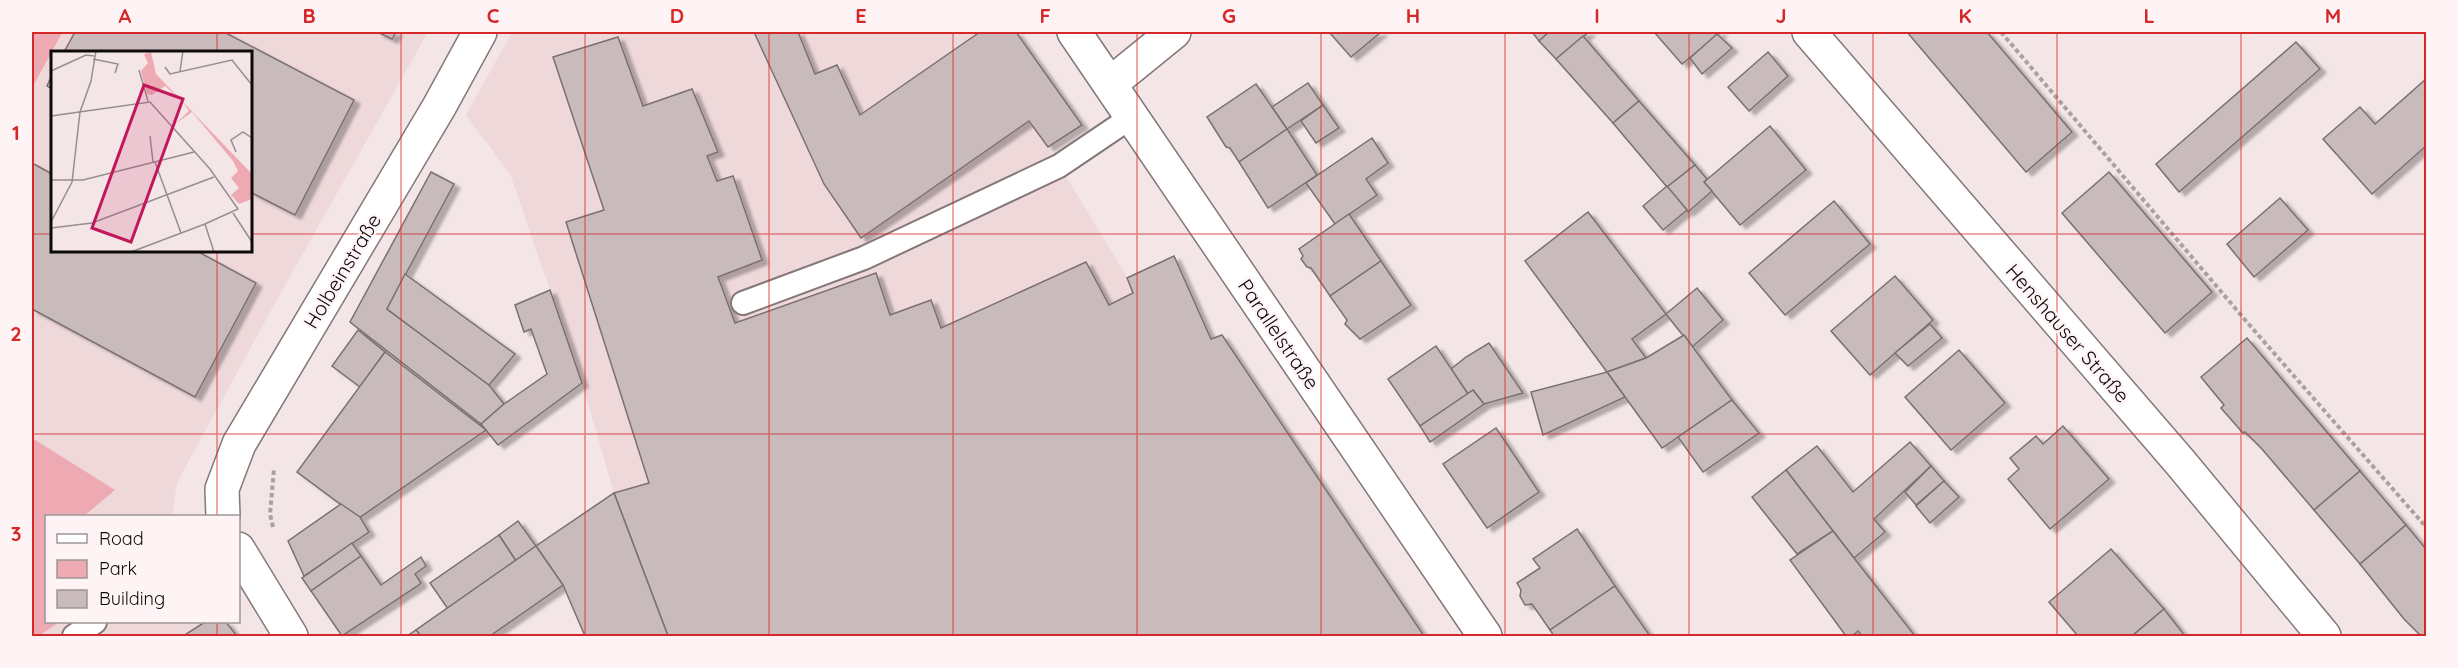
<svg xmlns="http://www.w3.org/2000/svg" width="2458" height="668" font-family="Quicksand,sans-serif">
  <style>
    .built { fill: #eed8da; fill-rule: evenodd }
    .green { fill: #eeaab2 }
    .building { fill: #c9bbbc; stroke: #7c6f71; stroke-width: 1.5; filter: url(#shadow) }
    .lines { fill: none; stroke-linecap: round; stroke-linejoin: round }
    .service-casing { stroke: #847778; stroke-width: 26 }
    .minor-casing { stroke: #847778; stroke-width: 36 }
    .secondary-casing { stroke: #847778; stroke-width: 36 }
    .path { stroke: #aca1a1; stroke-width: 4; stroke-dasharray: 4.5 3; stroke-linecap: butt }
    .service { stroke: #fff; stroke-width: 22 }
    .minor { stroke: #fff; stroke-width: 33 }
    .secondary { stroke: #fff; stroke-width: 33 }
    .grid { fill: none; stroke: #d62828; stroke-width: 1.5; stroke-opacity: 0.55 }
    .labels { text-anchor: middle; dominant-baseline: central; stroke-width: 5; stroke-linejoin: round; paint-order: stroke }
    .street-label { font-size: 20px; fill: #0e0a0a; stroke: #fff4f5 }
    .inset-road { fill: none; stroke: #988e8f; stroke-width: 1.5 }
    .view { fill: #c2185b; fill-opacity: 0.15; stroke: #c2185b; stroke-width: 3 }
    .inset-edge { fill: none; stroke: #0e0a0a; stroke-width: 3 }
    .neatline { fill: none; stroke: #d62828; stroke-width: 2 }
    .grid-label { font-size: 20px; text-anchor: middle; font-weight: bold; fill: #d62828 }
  </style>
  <defs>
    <filter id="shadow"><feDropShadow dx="6" dy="4" stdDeviation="1.5" flood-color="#0004"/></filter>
  </defs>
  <rect width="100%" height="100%" fill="#f4e6e7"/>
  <g class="built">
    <path d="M32 32H428L279 296 185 468 177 483 172 516H46V622H226L237 636H32ZM52 52H250V250H52Z"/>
    <path d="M512 32H1016L1082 125 1048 147 1127 277 1174 256 1211 339 1222 335 1424 636H668L614 493 582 383 510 174 466 115Z"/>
  </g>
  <g class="green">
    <path d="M32 32 62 33 32 88Z"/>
    <path d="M32 438 115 490 84 516H46V622H59L39 636H32Z"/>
  </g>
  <g class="building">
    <path d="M75 32H224L354 100 295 215 250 192V52H64Z"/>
    <path d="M377 32H396L392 39Z"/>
    <path d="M754 32H798L815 74 837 65 860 115 980 32H1016L1082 125 1048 147 1029 121 861 238 824 184Z"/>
    <path d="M1329 32H1381L1351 57Z"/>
    <path d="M1532 32H1549L1539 41Z"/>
    <path d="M1549 32H1589L1556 59 1539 41Z"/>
    <path d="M1654 32H1721L1682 64Z"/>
    <path d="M1907 32H1987L2072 132 2026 172Z"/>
    <path d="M1717 34 1732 48 1702 74 1690 58Z"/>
    <path d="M1583 36 1639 101 1613 123 1556 59Z"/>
    <path d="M618 37 643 106 692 89 718 152 707 156 717 181 733 176 762 260 718 277 735 323 876 273 890 315 931 300 941 328 1086 262 1109 305 1133 293 1127 278 1174 256 1211 339 1222 335 1424 636H668L614 493 649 483 566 222 604 210 553 57Z"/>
    <path d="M2296 42 2320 69 2179 192 2156 164Z"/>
    <path d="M1768 52 1788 76 1749 111 1728 87Z"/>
    <path d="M52 75V89L47 86Z"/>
    <path d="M2426 79V146L2372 194 2323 139 2360 107 2375 124Z"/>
    <path d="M1308 83 1323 105 1287 129 1272 107Z"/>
    <path d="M1256 84 1287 129 1239 162 1230 148 1226 147 1207 117Z"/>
    <path d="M1639 101 1695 165 1667 187 1613 123Z"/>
    <path d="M1323 105 1339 128 1316 143 1301 121Z"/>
    <path d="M1770 126 1806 170 1740 225 1704 182Z"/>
    <path d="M1287 129 1317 175 1268 208 1239 162Z"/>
    <path d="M1372 138 1388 163 1366 179 1377 195 1335 224 1306 183Z"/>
    <path d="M32 163 52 174V250H195L256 283 195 397 32 309Z"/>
    <path d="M1695 165 1707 179 1704 182 1712 191 1688 212 1667 187Z"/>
    <path d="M431 172 454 184 387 309 489 385 504 404 481 424 350 322Z"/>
    <path d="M2109 172 2212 292 2165 333 2062 213Z"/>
    <path d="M1667 186 1687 210 1663 230 1643 206Z"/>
    <path d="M2280 198 2308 230 2254 277 2227 244Z"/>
    <path d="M1834 201 1870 244 1785 315 1749 273Z"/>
    <path d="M1588 212 1666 314 1632 339 1646 358 1607 372 1525 261Z"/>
    <path d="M1349 214 1381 261 1330 296 1311 268 1307 267 1301 259 1303 256 1299 249Z"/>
    <path d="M1381 261 1411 305 1360 339 1345 324 1347 320 1330 296Z"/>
    <path d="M405 274 515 354 489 385 387 309Z"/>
    <path d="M1895 276 1933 320 1870 375 1831 331Z"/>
    <path d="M1697 288 1723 320 1692 347 1666 314Z"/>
    <path d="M550 290 582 383 498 445 481 424 504 404 547 374 531 329 524 332 515 305Z"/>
    <path d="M1930 324 1942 338 1908 366 1895 353Z"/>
    <path d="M358 330 385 352 360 387 332 366Z"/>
    <path d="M1684 335 1732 400 1662 448 1607 372 1646 358Z"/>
    <path d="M2247 338 2360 471 2314 510 2262 449 2245 432 2243 433 2221 408 2224 405 2201 377Z"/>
    <path d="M1489 343 1523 393 1484 404 1473 390 1468 394 1451 369 1466 357Z"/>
    <path d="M1436 346 1468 394 1420 426 1388 379Z"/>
    <path d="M1959 350 2005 403 1951 450 1905 397Z"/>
    <path d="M385 352 486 430 359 518 297 472Z"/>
    <path d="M1607 372 1625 397 1543 435 1531 392Z"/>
    <path d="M1473 390 1484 404 1430 442 1420 426Z"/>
    <path d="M1732 400 1759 433 1703 472 1678 437Z"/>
    <path d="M2063 426 2109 479 2050 529 2008 479 2019 469 2010 458 2036 436 2043 444Z"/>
    <path d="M1496 428 1539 492 1487 528 1443 464Z"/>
    <path d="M1910 442 1931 466 1874 519 1885 532 1854 558 1786 470 1817 446 1853 492Z"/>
    <path d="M1931 466 1944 481 1916 505 1905 492Z"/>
    <path d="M1786 470 1833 531 1797 554 1752 497Z"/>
    <path d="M2360 471 2406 525 2360 564 2314 510Z"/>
    <path d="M1944 481 1959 497 1930 523 1916 506Z"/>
    <path d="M614 493 668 636H585L563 585 536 546Z"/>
    <path d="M341 504 360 517 369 532 304 576 288 541Z"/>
    <path d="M518 521 536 546 516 561 499 535Z"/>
    <path d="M2406 525 2426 549V636H2421L2404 619 2360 564Z"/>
    <path d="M1577 529 1615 586 1550 630 1532 604 1525 605 1520 596 1521 590 1517 583 1540 568 1533 559Z"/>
    <path d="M1833 531 1854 558 1915 636H1862L1858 631 1852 636H1846L1790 560Z"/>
    <path d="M499 535 516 561 448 609 430 583Z"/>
    <path d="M352 543 361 556 311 591 302 578Z"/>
    <path d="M536 546 563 585 490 636H421L416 630Z"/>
    <path d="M2111 549 2164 609 2132 636H2078L2049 602Z"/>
    <path d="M361 556 381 585 421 557 426 566 415 574 421 583 419 585 342 636 311 591Z"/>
    <path d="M1615 586 1650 636H1554L1550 630Z"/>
    <path d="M2164 609 2185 636H2132Z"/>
    <path d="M205 622H226L237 636H183Z"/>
    <path d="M416 630 421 636H407Z"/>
  </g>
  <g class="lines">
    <defs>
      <g id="service">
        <path d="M743 303 864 258 1059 166 1133 116"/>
        <path d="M74 636 95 622"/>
      </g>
      <g id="minor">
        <path d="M1074 32 1485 636"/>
        <path d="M1809 32 2180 462 2324 636"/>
        <path d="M1110 84 1174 32"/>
      </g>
      <g id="secondary">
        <path d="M223 516 222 489 239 444 439 107 480 32"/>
        <path d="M238 549 291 636"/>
      </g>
    </defs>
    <use href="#service" class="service-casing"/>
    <use href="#minor" class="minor-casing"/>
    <use href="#secondary" class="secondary-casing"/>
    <g class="path">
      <path d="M2001 32 2246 321 2426 527"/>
      <path d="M273 527 270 514 274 469"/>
    </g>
    <use href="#service" class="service"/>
    <use href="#minor" class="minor"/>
    <use href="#secondary" class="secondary"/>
  </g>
  <path class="grid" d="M217 32V52M401 32V636M585 32V636M769 32V636M953 32V636M1137 32V636M1321 32V636M1505 32V636M1689 32V636M1873 32V636M2057 32V636M2241 32V636M32 234H52M250 234H2426M217 250V516M32 434H2426M217 622V636"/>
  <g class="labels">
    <g class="street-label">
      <text transform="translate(342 271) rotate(-59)">Holbeinstraße</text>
      <text transform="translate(2068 333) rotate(49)">Henshauser Straße</text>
      <text transform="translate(1279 334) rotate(56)">Parallelstraße</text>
    </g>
  </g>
  <g transform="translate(51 51)">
    <rect width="201" height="201" fill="#f4e6e7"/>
    <path d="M100 1 105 23 201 123V148L188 153 180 144 188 137 180 127 187 120 182 110 141 61 123 74 138 60 131 50 114 35 101 44 96 43 90 20 97 12 93 3Z" fill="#eeaab2"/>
    <path class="inset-road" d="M42 8 67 13 64 22M114 16 119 23 181 9 201 34M88 19 97 50M0 20 35 4 43 5M129 20 132 0M0 65 99 51 159 118 187 158 154 173 163 201M99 85 102 111M185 101 180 89 192 81 201 87M104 111 130 182M0 129H32L143 101M182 162 201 191M0 171 21 131 29 61 40 30 45 0M0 177 41 172 163 126M80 201 154 173"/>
    <path class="view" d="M93 34 132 48 80 191 41 177Z"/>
    <rect width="201" height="201" class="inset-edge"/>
  </g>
  <rect width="2458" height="668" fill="none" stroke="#fff4f5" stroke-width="66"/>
  <rect x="45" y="515" width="195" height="108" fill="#fff4f5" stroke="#9f9697" stroke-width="1.5"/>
  <rect x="57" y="534" width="30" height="9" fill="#ffffff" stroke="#9f9697" stroke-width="1.5"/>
  <text x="99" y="545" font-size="18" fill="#0e0a0a">Road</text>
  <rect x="57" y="560" width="30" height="18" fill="#eeaab2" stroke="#9f9697" stroke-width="1.5"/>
  <text x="99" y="575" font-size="18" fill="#0e0a0a">Park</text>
  <rect x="57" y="590" width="30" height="18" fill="#c9bbbc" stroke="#9f9697" stroke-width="1.5"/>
  <text x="99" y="605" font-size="18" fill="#0e0a0a">Building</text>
  <rect x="33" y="33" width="2392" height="602" class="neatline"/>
  <g class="grid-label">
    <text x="125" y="23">A</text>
    <text x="309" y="23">B</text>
    <text x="493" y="23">C</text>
    <text x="677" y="23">D</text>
    <text x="861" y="23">E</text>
    <text x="1045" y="23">F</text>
    <text x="1229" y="23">G</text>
    <text x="1413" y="23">H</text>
    <text x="1597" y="23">I</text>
    <text x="1781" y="23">J</text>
    <text x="1965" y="23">K</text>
    <text x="2149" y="23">L</text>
    <text x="2333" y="23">M</text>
    <text x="16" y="140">1</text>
    <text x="16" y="341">2</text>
    <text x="16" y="541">3</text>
  </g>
</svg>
